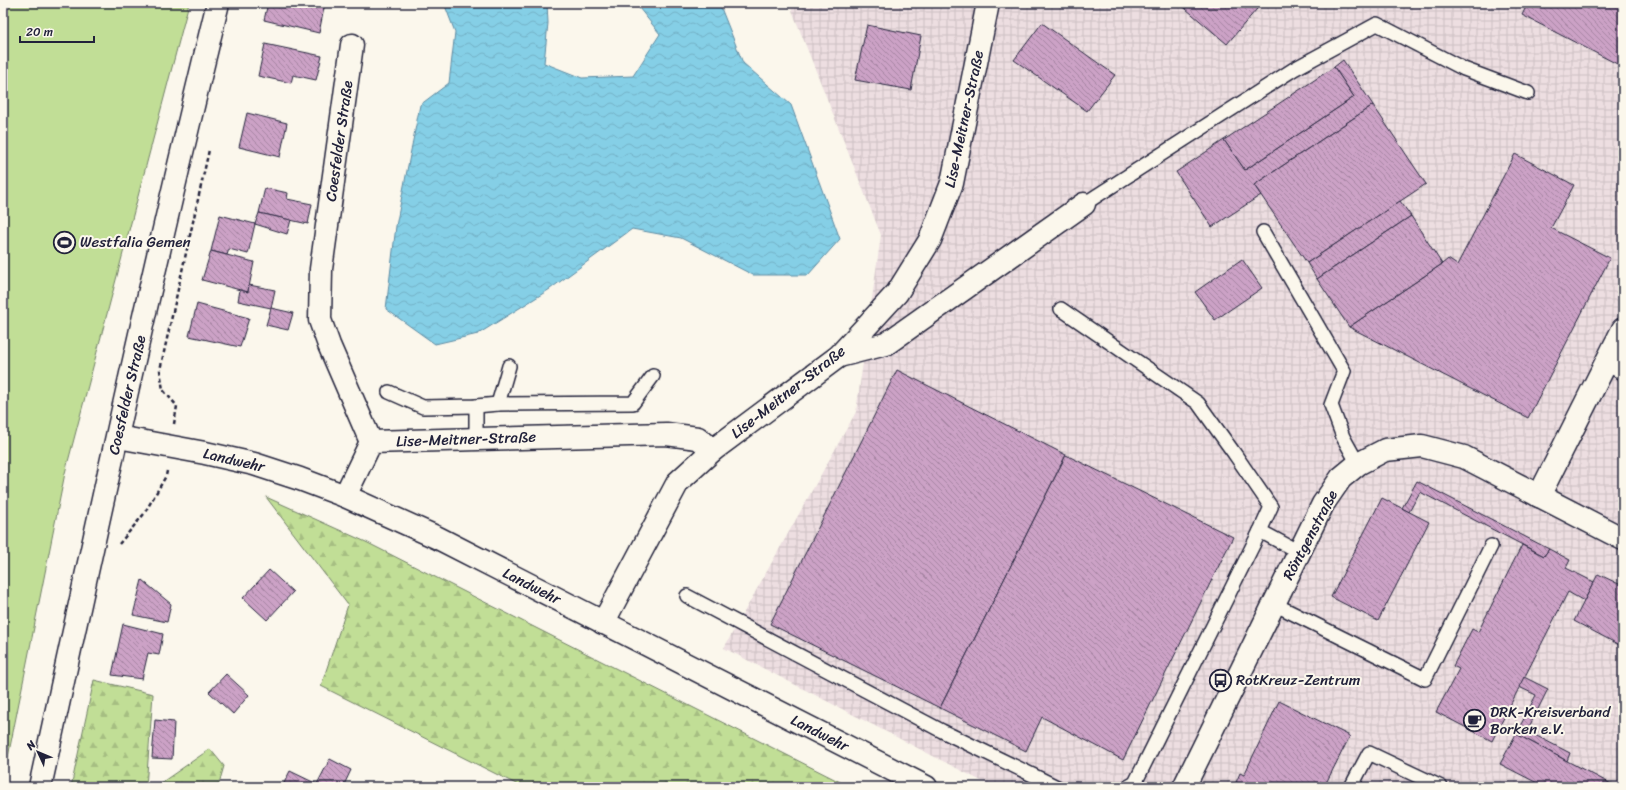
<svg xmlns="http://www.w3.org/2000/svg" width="1626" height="790" font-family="Sriracha,sans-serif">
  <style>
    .industrial { fill: url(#industrial-grid) }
    .grass { fill: #c1de96; stroke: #728068 }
    .forest { fill: url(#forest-firs); stroke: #728068 }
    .water { fill: url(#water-waves); stroke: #5d8aa2 }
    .building { fill: url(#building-back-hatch); stroke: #22223b }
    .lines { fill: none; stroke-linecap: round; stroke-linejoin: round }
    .service-casing { stroke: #22223b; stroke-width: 16 }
    .minor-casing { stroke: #22223b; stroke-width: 25 }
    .secondary-casing { stroke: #22223b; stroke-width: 25 }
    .path { stroke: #22223b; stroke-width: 2.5; stroke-dasharray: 4 3; stroke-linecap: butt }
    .service { stroke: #fbf7ec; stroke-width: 13 }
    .minor { stroke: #fbf7ec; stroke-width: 22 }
    .secondary { stroke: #fbf7ec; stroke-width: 22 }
    .labels { text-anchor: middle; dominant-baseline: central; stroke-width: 4; stroke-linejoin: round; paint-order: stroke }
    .street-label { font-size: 15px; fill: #22223b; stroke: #fbf7ec }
    .poi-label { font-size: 15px; fill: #22223b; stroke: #fbf7ec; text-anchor: start }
  </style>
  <defs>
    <pattern id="industrial-grid" width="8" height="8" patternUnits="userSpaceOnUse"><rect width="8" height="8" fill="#eddee1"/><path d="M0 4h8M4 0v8" fill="none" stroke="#cbbec2"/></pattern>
    <pattern id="forest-firs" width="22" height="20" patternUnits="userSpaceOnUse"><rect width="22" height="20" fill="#c1de96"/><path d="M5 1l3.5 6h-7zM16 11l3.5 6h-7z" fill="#a6be82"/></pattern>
    <pattern id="water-waves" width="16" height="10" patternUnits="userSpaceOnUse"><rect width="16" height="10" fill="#85cfe6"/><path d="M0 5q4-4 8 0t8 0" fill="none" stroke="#73b1c6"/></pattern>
    <pattern id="building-back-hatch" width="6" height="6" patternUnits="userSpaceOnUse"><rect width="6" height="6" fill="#cca2c6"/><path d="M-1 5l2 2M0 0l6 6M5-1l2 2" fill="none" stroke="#a584a2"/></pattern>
  </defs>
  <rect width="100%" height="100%" fill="#fbf7ec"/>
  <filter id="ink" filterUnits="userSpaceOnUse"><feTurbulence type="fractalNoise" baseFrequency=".025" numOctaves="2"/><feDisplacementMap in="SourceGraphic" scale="8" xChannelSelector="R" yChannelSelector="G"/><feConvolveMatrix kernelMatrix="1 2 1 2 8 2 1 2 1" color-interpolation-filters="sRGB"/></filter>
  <g filter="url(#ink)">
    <path class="industrial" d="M789 3H1623V787H993L724 648 856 412 881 235Z"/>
    <path class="grass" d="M3 3H189L65 473 3 782Z"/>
    <g class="forest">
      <path d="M266 497 366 542 850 787H522L321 686 348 605Z"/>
      <path d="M94 680 153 694 146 787H71Z"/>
      <path d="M210 749 224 766 218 787H155Z"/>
    </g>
    <path class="water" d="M444 3H547L548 23 544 63 582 78 633 76 660 34 635 3H719L743 63 791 105 840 239 808 275H753L681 238 632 229 550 289 478 334 435 344 386 309 396 226 420 105 449 83 455 32Z"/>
    <g class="building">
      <path d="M268 3H325L319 33 264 20Z"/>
      <path d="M1179 3H1262L1227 44Z"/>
      <path d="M1528 3H1623V67L1522 15Z"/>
      <path d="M1042 23 1115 75 1087 111 1014 60Z"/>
      <path d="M867 25 921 36 911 90 855 80Z"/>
      <path d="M265 44 322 56 316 80 293 75 291 83 258 76Z"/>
      <path d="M1343 60 1373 105 1254 185 1261 195 1212 227 1176 172 1224 140 1245 170 1354 97 1334 67Z"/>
      <path d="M1334 67 1354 97 1245 170 1224 140Z"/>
      <path d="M1373 105 1426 184 1307 263 1254 185Z"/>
      <path d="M247 113 287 123 280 157 239 147Z"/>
      <path d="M1515 154 1574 185 1551 228 1610 258 1528 418 1349 327 1442 264 1448 259 1457 265Z"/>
      <path d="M265 188 288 193 287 199 312 204 308 224 259 213Z"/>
      <path d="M1400 201 1411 216 1317 279 1307 263Z"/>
      <path d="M259 213 291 220 287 234 255 224Z"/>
      <path d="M220 215 255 224 248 254 229 249 227 255 211 251Z"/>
      <path d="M1411 216 1442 264 1349 327 1317 279Z"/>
      <path d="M211 251 254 262 248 292 202 280Z"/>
      <path d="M1242 259 1262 288 1215 320 1195 292Z"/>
      <path d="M249 285 275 290 271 308 238 301 240 290 248 292Z"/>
      <path d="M197 304 249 318 240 347 189 336Z"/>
      <path d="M271 308 293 313 288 330 266 325Z"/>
      <path d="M897 370 1066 455 940 708 770 624Z"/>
      <path d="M1066 455 1233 537 1123 760 1042 717 1026 751 940 708Z"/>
      <path d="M1417 481 1549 549 1544 556 1420 492 1409 512 1402 508Z"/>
      <path d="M1382 498 1429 522 1378 621 1331 597Z"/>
      <path d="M1522 545 1544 556 1549 549 1570 560 1566 568 1594 582 1584 601 1568 592 1492 741 1436 712 1459 669 1453 666 1472 629 1478 632Z"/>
      <path d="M269 570 293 592 267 620 243 598Z"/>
      <path d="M1598 574 1623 586V647L1574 621Z"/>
      <path d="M142 580 171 604 167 622 133 615Z"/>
      <path d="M123 624 163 634 159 655 148 653 142 679 112 675Z"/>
      <path d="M226 674 249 695 233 714 209 692Z"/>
      <path d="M1524 677 1548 689 1527 731 1570 753 1567 761 1516 734 1536 695 1519 687Z"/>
      <path d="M1279 701 1350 736 1324 787H1234L1240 773 1244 775Z"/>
      <path d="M155 720 174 722 172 759 152 758Z"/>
      <path d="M1516 734 1567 761 1617 787H1545L1500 764Z"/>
      <path d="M330 759 351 770 343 787H322L317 784Z"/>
      <path d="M290 771 317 784 322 787H282Z"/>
    </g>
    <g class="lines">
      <defs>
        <g id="service">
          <path d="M1084 204 1294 69 1377 24 1464 69 1528 93"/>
          <path d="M1263 232 1344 371 1331 405 1343 437 1358 464"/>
          <path d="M1061 309 1198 403 1234 453 1271 507 1260 531 1299 552"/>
          <path d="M1605 364 1623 373"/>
          <path d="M389 392 423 407 476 406 498 404 633 403 653 376"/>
          <path d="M498 404 509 366"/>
          <path d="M476 406V439"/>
          <path d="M687 596 942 731 1057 787"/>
          <path d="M1274 604 1425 679 1491 546"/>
          <path d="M1128 787 1135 783 1260 531"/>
          <path d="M1351 787 1369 753 1441 787"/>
        </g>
        <g id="minor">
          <path d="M352 45 321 269 320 320 329 345 371 442"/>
          <path d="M839 356 886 344 1084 204"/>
          <path d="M345 496 371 442 666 434 698 438 713 450"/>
          <path d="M1539 496 1623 329"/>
          <path d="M603 623 678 482 713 450 839 356 897 293 930 240 952 183 988 3"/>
          <path d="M1184 787 1323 504 1341 478 1358 464 1385 450 1422 446 1464 457 1623 539"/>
        </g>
        <g id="secondary">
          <path d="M118 437 205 453 254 464 300 479 345 496 438 538 926 787"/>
          <path d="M40 787C97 525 154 263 218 3"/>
        </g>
      </defs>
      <use href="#service" class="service-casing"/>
      <use href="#minor" class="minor-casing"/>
      <use href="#secondary" class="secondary-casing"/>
      <g class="path">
        <path d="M174 424 177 406 163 390 160 370 209 150"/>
        <path d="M119 544 144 514 166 476 167 471"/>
      </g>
      <use href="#service" class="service"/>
      <use href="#minor" class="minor"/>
      <use href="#secondary" class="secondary"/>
    </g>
  </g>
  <defs>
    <symbol id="stadium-ring" viewBox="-11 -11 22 22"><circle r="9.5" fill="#fbf7ec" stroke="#22223b" stroke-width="1.5"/><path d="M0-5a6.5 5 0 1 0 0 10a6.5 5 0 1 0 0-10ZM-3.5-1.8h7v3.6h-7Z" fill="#22223b"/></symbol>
    <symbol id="bus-ring" viewBox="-11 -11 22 22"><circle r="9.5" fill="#fbf7ec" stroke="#22223b" stroke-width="1.5"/><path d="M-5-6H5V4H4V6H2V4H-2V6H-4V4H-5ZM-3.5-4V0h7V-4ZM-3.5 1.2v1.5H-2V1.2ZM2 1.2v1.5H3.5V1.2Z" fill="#22223b"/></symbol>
    <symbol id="cafe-ring" viewBox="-11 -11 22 22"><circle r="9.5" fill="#fbf7ec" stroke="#22223b" stroke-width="1.5"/><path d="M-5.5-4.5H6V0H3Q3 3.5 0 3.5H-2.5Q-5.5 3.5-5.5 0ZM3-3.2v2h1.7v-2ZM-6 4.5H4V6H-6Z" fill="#22223b"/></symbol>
  </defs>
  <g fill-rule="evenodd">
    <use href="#stadium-ring" x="52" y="230" width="25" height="25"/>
    <use href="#bus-ring" x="1208" y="668" width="25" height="25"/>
    <use href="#cafe-ring" x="1462" y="708" width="25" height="25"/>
  </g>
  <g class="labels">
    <g class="street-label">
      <text transform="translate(964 119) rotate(-78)">Lise-Meitner-Straße</text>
      <text transform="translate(339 141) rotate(-82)">Coesfelder Straße</text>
      <text transform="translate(788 392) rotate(-38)">Lise-Meitner-Straße</text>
      <text transform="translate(127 395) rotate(-77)">Coesfelder Straße</text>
      <text transform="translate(466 439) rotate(-2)">Lise-Meitner-Straße</text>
      <text transform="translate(234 460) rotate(13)">Landwehr</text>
      <text transform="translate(1310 535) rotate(-62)">Röntgenstraße</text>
      <text transform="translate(532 586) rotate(27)">Landwehr</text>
      <text transform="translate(820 733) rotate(27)">Landwehr</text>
    </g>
    <g class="poi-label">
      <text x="80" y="242">Westfalia Gemen</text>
      <text x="1236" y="680">RotKreuz-Zentrum</text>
      <text x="1490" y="712">DRK-Kreisverband<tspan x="1490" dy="17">Borken e.V.</tspan></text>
    </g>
  </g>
  <rect width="1626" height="790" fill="none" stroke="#fbf7ec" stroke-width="16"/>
  <rect x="8" y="8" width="1610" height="774" fill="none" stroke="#22223b" stroke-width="1.5" filter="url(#ink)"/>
  <g transform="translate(38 752) rotate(314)" stroke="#fbf7ec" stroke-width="3" paint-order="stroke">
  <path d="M0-3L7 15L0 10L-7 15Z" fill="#22223b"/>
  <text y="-6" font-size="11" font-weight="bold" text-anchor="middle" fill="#22223b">N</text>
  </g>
  <path d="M20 36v6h74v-6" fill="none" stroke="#22223b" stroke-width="2"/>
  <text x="26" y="36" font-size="12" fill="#22223b" stroke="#fbf7ec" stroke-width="3" paint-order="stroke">20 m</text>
</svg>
